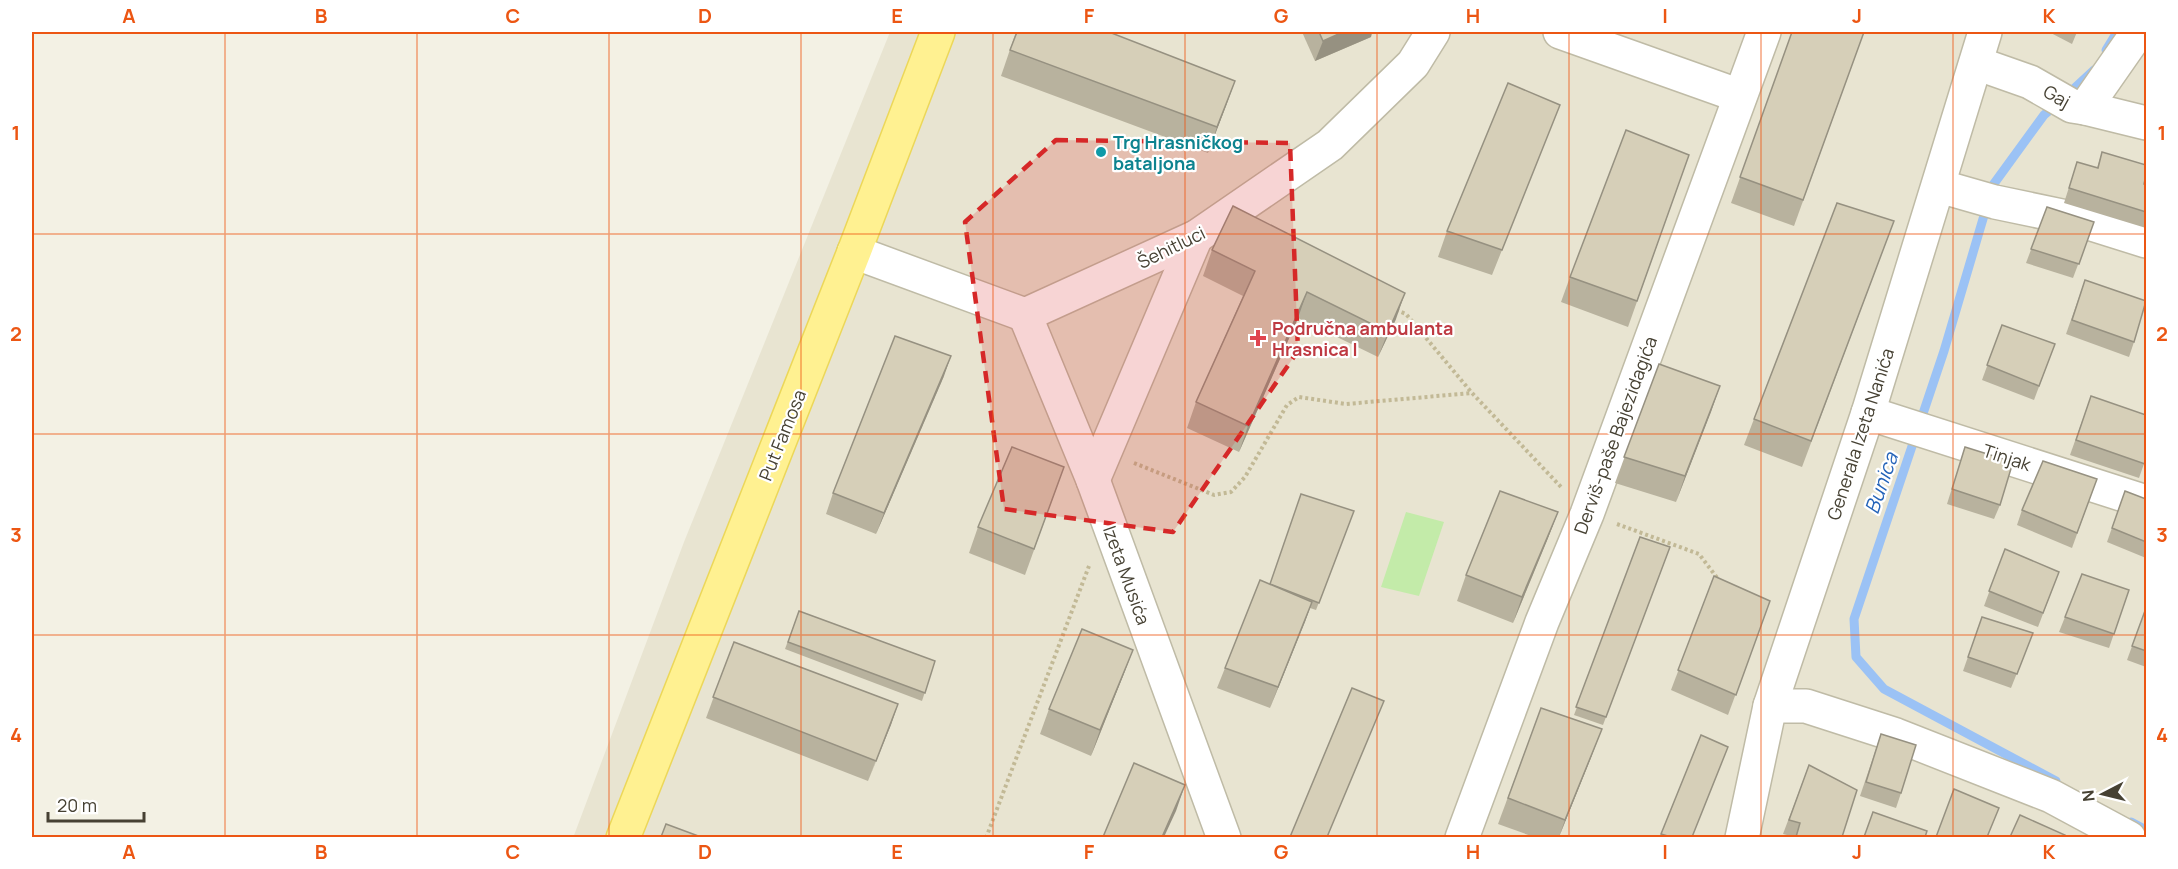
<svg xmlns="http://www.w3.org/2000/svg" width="2178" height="869" font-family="Manrope,sans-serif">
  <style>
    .residential { fill: #e8e4d1 }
    .green { fill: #c3eba9 }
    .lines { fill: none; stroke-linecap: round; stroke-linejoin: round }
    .stream { stroke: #9bc2f5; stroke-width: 9 }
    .minor-casing { stroke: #bfbba6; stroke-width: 36 }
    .major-casing { stroke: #ecd759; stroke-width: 36 }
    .path { stroke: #c2b996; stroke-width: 4; stroke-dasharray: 3 3; stroke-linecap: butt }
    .minor { stroke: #fff; stroke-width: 33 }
    .major { stroke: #fff191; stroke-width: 33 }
    .wall { fill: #b8b29e }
    .shaded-wall { fill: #969181 }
    .building { fill: #d6cfb8; stroke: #969181; stroke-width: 1.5 }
    .marked { fill: #d62828; fill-opacity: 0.2; stroke: #d62828; stroke-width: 4.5; stroke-dasharray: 12 8; stroke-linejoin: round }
    .grid { fill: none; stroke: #ec5613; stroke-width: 1.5; stroke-opacity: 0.55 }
    .culture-dot { fill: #0f9aa8; stroke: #fff; stroke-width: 2 }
    .health-dot { fill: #e0444e; stroke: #fff; stroke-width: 2 }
    .labels { text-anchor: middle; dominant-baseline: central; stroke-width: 4.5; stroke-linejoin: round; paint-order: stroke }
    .street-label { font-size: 18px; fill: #464133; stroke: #fff }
    .culture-label { font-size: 18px; font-weight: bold; fill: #0d838f; stroke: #fff; text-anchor: start }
    .health-label { font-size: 18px; font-weight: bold; fill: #be3a42; stroke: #fff; text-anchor: start }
    .water-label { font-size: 20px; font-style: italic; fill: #2564b9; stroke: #fff }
    .neatline { fill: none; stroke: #ec5613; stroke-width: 2 }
    .grid-label { font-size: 20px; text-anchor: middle; font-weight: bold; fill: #ec5613 }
  </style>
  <rect width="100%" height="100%" fill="#f3f1e4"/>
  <path class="residential" d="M890 32H2146V837L573 838 684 542Z"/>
  <path class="green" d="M1406 512 1444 522 1419 596 1381 587Z"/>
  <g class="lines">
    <g class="stream">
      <path d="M2106 50 2117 32"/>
      <path d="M2067 95 2094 70"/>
      <path d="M2056 781 1884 689 1856 657 1854 619 1944 351 1993 185 2044 115 2057 104"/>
      <path d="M2131 822 2146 830"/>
    </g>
    <defs>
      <g id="minor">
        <path d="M1560 32 1740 96"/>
        <path d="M1976 63 2030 82 2072 106 2085 108 2138 32"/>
        <path d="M2085 108 2146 123"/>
        <path d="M1939 186 1995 202 2076 219 2146 241"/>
        <path d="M854 252 1025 315 1196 237 1330 145 1413 64 1433 32"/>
        <path d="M1025 315 1093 480 1224 838"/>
        <path d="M1868 413 2146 502"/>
        <path d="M1093 480 1196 237"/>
        <path d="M1770 706H1806L1896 735 2051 796 2129 838"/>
        <path d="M1462 838 1542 622 1587 514 1764 32"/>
        <path d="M1742 838 1770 706 1868 413 1985 32"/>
      </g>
      <path id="major" d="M623 838 854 252 938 32"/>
    </defs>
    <use href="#minor" class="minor-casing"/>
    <use href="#major" class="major-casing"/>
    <g class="path">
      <path d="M1396 310 1406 314 1472 393 1562 488"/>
      <path d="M1134 463 1214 495 1231 492 1245 477 1287 405 1299 397 1346 404 1472 393"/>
      <path d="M1617 524 1699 554 1718 579"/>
      <path d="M986 838 1089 566"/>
    </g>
    <use href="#minor" class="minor"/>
    <use href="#major" class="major"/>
  </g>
  <g class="wall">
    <path d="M1016 32 1235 81 1208 153 1001 76Z"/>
    <path d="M1302 32H1372L1371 37 1315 61Z"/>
    <path d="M1792 32H1864L1794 226 1731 203Z"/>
    <path d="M2049 32H2077L2072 44Z"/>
    <path d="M1550 130 1492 275 1438 257 1447 231Z"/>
    <path d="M2102 152 2144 184 2146 185V228L2064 203 2077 162 2097 168Z"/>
    <path d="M1689 155 1628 327 1561 302 1570 277Z"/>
    <path d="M2047 207 2094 222 2073 278 2026 263Z"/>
    <path d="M1894 221 1802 467 1744 445 1754 419Z"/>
    <path d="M1212 250 1396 319 1378 357 1298 318 1239 452 1187 428 1196 402 1243 296 1203 276Z"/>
    <path d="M2085 280 2134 342 2129 357 2066 334Z"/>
    <path d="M2002 325 2055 344 2034 400 1982 380Z"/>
    <path d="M1659 364 1720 386 1676 502 1615 483Z"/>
    <path d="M944 376 876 534 826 514 833 493Z"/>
    <path d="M2091 396 2146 458 2139 478 2070 455Z"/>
    <path d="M1965 447 2000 505 1994 519 1947 504Z"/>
    <path d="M1064 467 1025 575 969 553 978 527Z"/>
    <path d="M2097 479 2072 548 2017 525 2022 510Z"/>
    <path d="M2125 491 2146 499V558L2107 542Z"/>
    <path d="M1354 511 1316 610 1310 608 1270 708 1217 688 1225 668 1270 584Z"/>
    <path d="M1558 512 1548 538 1513 623 1457 601 1466 575Z"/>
    <path d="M1640 537 1670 547 1603 725 1574 715Z"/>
    <path d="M2005 549 2059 572 2038 627 1984 606Z"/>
    <path d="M1714 576 1770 601 1728 715 1671 690Z"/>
    <path d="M2129 590 2109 648 2059 632 2065 617Z"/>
    <path d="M2146 608V667L2127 660Z"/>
    <path d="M799 611 935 661 922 701 785 649Z"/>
    <path d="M1982 617 2033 633 2011 688 1963 671Z"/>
    <path d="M734 642 898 704 868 781 706 718Z"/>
    <path d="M1133 650 1123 676 1091 756 1040 734 1049 709Z"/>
    <path d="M1541 708 1592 755 1559 837H1534L1498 824Z"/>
    <path d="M1881 734 1901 793 1896 808 1860 796Z"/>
    <path d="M1701 735 1692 837H1660Z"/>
    <path d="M1809 765 1842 837H1795L1783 834Z"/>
  </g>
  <g class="shaded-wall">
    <path d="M1343 32H1372L1371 37 1315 61 1323 41Z"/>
    <path d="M1235 81 1226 106 1208 153 1217 127Z"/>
    <path d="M1307 292 1298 318 1239 452 1248 426Z"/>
    <path d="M1405 293 1396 319 1378 357 1388 332Z"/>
    <path d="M951 356 944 376 876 534 884 513Z"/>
    <path d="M1720 386 1711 412 1676 502 1685 476Z"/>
    <path d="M1558 512 1548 538 1513 623 1522 597Z"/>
    <path d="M1312 602 1305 622 1270 708 1278 687Z"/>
    <path d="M1133 650 1123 676 1091 756 1100 730Z"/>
    <path d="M898 704 891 725 868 781 876 761Z"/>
    <path d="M1602 729 1592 755 1559 837 1565 820Z"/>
    <path d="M1185 785 1176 811 1164 837H1162Z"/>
  </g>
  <g class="building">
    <path d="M1017 32H1109L1235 81 1217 127 1010 50Z"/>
    <path d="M1319 32H1343L1323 41Z"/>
    <path d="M1792 32H1864L1803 200 1740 177Z"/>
    <path d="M1508 83 1560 105 1502 250 1447 231Z"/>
    <path d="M1626 130 1689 155 1637 301 1570 277Z"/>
    <path d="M2102 152 2146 165V175L2144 184 2146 185V212L2069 188 2077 162 2098 168Z"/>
    <path d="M1837 203 1894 221 1811 441 1754 419Z"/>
    <path d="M1233 206 1405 293 1388 332 1307 292 1248 426 1196 402 1255 271 1212 250Z"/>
    <path d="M2047 207 2094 222 2079 264 2031 249Z"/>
    <path d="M2085 280 2146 301 2134 342 2072 320Z"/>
    <path d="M2002 325 2055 344 2039 386 1987 365Z"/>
    <path d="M895 336 951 356 884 513 833 493Z"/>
    <path d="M1659 364 1720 386 1685 476 1624 457Z"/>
    <path d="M2091 396 2146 415V458L2145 464 2076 440Z"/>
    <path d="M1012 447 1064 467 1034 549 978 527Z"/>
    <path d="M1965 447 2013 462 2000 505 1952 489Z"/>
    <path d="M2043 461 2097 479 2077 533 2022 510Z"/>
    <path d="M1500 491 1558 512 1522 597 1466 575Z"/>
    <path d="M2125 491 2146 499V542L2112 528Z"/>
    <path d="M1301 494 1354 511 1319 603 1270 584Z"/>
    <path d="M1640 537 1670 547 1606 717 1576 707Z"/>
    <path d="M2005 549 2059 572 2043 613 1989 591Z"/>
    <path d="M2082 574 2129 590 2114 634 2065 617Z"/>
    <path d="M1714 576 1770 601 1736 695 1678 670Z"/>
    <path d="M1260 580 1312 602 1278 687 1225 668Z"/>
    <path d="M2146 608V651L2132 646Z"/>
    <path d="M799 611 935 661 925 693 788 642Z"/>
    <path d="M1982 617 2033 633 2017 674 1968 657Z"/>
    <path d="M1082 629 1133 650 1100 730 1049 709Z"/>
    <path d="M734 642 898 704 876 761 713 697Z"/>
    <path d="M1352 688 1384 701 1327 837H1290Z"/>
    <path d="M1541 708 1602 729 1565 820 1508 798Z"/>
    <path d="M1881 734 1916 745 1901 793 1866 782Z"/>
    <path d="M1701 735 1728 747 1692 837H1671L1661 834Z"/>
    <path d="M1134 763 1185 785 1162 837H1103Z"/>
    <path d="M1809 765 1857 790 1842 837H1796L1800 823 1789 820Z"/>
    <path d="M1954 789 1999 808 1987 837H1936Z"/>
    <path d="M1873 812 1927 831 1925 837H1864Z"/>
    <path d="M2020 815 2065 835 2064 837H2010Z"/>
    <path d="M666 824 701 837H661Z"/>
  </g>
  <path class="marked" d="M1056 140 1290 143 1298 351 1173 532 1004 509 965 222Z"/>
  <path class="grid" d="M225 32V838M417 32V838M609 32V838M801 32V838M993 32V838M1185 32V838M1377 32V838M1569 32V838M1761 32V838M1953 32V838M32 234H2146M32 434H2146M32 635H2146"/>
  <circle class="culture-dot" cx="1101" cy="152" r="6"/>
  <path class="health-dot" d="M1255 329h6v6h6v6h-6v6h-6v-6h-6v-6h6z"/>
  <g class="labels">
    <g class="street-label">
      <text transform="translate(2057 96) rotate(29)">Gaj</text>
      <text transform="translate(1171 247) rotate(-26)">Šehitluci</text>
      <text transform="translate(1860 434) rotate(-72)">Generala Izeta Nanića</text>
      <text transform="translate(782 435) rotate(-68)">Put Famosa</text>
      <text transform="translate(1615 435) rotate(-70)">Derviš-paše Bajezidagića</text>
      <text transform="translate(2007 457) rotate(18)">Tinjak</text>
      <text transform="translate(1127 575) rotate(70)">Izeta Musića</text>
    </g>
    <g class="culture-label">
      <text x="1113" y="142">Trg Hrasničkog<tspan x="1113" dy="21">bataljona</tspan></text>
    </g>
    <g class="health-label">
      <text x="1272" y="328">Područna ambulanta<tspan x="1272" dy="21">Hrasnica I</tspan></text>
    </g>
    <g class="water-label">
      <text transform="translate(1881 483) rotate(-71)">Bunica</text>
    </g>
  </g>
  <rect width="2178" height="869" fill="none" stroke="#ffffff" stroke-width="66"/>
  <g transform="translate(2103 794) rotate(263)" stroke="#ffffff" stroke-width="4.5" paint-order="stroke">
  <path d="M0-4.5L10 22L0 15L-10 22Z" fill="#464133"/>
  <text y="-9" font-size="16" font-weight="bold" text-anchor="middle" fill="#464133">N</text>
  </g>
  <path d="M48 812v9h96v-9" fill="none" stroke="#464133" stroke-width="3"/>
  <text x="57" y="812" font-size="18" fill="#464133" stroke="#ffffff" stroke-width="4.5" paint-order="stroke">20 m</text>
  <rect x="33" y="33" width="2112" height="803" class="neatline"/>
  <g class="grid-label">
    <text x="129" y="23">A</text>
    <text x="321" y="23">B</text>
    <text x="513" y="23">C</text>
    <text x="705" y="23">D</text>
    <text x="897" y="23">E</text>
    <text x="1089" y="23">F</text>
    <text x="1281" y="23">G</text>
    <text x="1473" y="23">H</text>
    <text x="1665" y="23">I</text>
    <text x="1857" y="23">J</text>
    <text x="2049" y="23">K</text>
    <text x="16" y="140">1</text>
    <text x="2162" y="140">1</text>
    <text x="16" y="341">2</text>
    <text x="2162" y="341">2</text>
    <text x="16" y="542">3</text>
    <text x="2162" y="542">3</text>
    <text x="16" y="742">4</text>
    <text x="2162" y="742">4</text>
    <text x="129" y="859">A</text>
    <text x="321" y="859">B</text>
    <text x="513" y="859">C</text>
    <text x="705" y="859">D</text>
    <text x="897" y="859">E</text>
    <text x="1089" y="859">F</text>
    <text x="1281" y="859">G</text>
    <text x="1473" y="859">H</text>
    <text x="1665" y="859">I</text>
    <text x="1857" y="859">J</text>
    <text x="2049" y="859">K</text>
  </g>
</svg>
